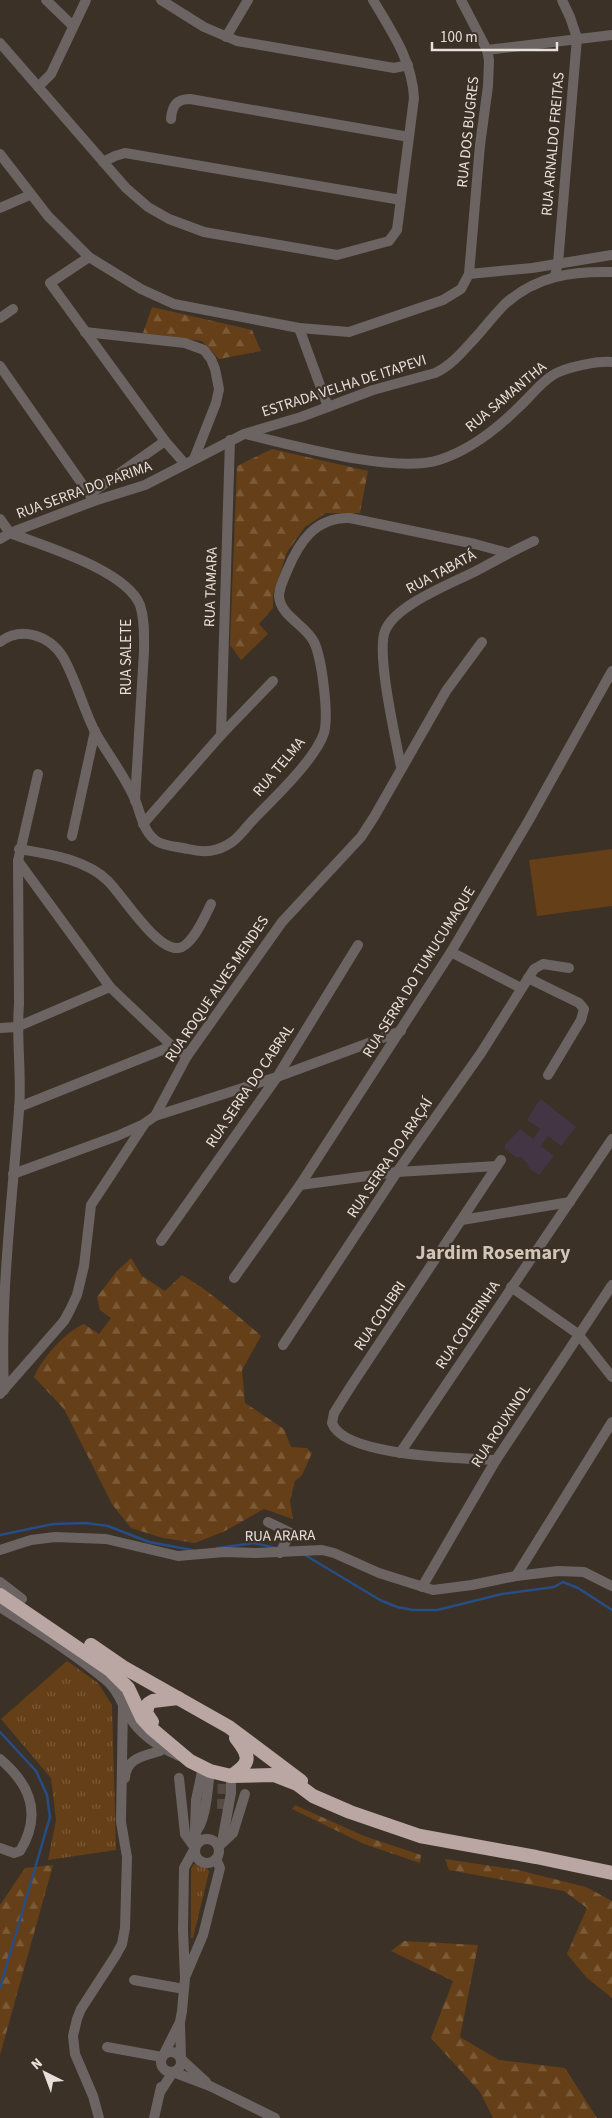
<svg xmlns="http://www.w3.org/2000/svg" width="612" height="2118" font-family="'Source Sans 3',sans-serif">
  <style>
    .education { fill: #433543 }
    .grass { fill: url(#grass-tufts) }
    .forest { fill: url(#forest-firs) }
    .pitch { fill: #653f17 }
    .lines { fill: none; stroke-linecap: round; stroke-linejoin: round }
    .stream { stroke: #274d85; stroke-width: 2.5 }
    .minor-tunnel { stroke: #564b42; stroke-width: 10; stroke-dasharray: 10 5; stroke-linecap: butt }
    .minor { stroke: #6c6463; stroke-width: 10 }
    .highway { stroke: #baa6a3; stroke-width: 14 }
    .labels { text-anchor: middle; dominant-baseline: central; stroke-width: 4.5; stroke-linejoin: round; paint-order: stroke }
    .street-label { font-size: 15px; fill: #e8e0da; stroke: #3c3127 }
    .district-label { font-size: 20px; font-weight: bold; fill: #d2c4b7; stroke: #3c3127 }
  </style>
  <defs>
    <pattern id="grass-tufts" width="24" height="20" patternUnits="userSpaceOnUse" patternTransform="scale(1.25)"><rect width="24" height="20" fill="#653f17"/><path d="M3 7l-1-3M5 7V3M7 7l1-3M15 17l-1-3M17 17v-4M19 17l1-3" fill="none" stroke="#7b5a38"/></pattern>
    <pattern id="forest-firs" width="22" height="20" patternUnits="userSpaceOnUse" patternTransform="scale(1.25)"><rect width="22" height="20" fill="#653f17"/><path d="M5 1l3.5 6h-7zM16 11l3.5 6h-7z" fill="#7b5a38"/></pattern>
  </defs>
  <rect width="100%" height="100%" fill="#3c3127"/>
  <path class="education" d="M542 1100 576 1127 561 1146 548 1136 541 1146 554 1156 539 1175 531 1170 527 1165 528 1164 520 1157 517 1158 505 1149V1145L520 1129 533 1139 540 1129 527 1120 538 1102Z"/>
  <g class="grass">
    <path d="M67 1661 98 1683 112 1705 116 1850 48 1860 56 1820 51 1778 1 1719Z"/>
    <path d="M199 1863 207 1867 209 1872 193 1938H191V1869L194 1864Z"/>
  </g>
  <g class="forest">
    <path d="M152 307 252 330 261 351 219 359 202 341 143 333Z"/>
    <path d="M272 449 368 471 360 513H326L305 527 287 552 273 595V608L259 624 268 634 241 660 230 645 237 466Z"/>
    <path d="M131 1258 142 1276 165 1291 182 1275C210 1291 237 1315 261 1336L242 1370 245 1403 284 1429 291 1447 307 1448 312 1453 302 1475 295 1481 290 1501 293 1519 264 1509 223 1532 195 1543 163 1538 131 1528 112 1504 64 1409 34 1377C42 1358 65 1332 84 1324L99 1334 111 1318 100 1310 97 1297 117 1271Z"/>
    <path d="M295 1805 364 1836 421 1855 420 1863 364 1844 292 1809Z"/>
    <path d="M445 1859 518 1870 586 1887 612 1901V1998L587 1978 567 1954 587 1908 564 1891 449 1870Z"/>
    <path d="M53 1865 0 2055V1905L25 1868Z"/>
    <path d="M404 1941 478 1945 460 2037 499 2060 565 2068 597 2118H493L480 2092 431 2038 453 1981 391 1951Z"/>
  </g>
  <path class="pitch" d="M612 849V906L537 916 529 860Z"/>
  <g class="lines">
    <g class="stream">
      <path d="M0 1535 53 1524 86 1523 108 1526 149 1542 192 1550"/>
      <path d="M217 1548 254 1543 276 1548"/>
      <path d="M305 1555 380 1600 397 1607 413 1610H437L502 1594 554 1587 563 1582 578 1588 612 1610"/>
      <path d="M0 1732 36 1771 47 1795 50 1817 0 1988"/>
    </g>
    <path class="minor-tunnel" d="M222 1809 223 1775"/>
    <g class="minor">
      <path d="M46 0 73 26"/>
      <path d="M161 0 204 27 237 41 394 68 408 65"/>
      <path d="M226 37 248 0"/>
      <path d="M0 43 126 188 148 207 169 219 204 232 337 255 389 241 397 230 414 98C412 60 392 32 373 0"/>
      <path d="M487 50 612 35"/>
      <path d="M38 87 51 74 86 0"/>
      <path d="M171 119C172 106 176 99 190 99L409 137"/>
      <path d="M0 154 48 216 89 257 141 289 174 304 299 328 349 332 443 300 461 289 469 274 480 145 488 86 489 60 487 50 461 0"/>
      <path d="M103 162 115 156 125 153 401 200"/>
      <path d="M0 208 30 195"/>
      <path d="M89 257 50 283 165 441 185 464"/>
      <path d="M469 274 532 268 612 255"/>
      <path d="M555 276 558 263 577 38 570 17 562 0"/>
      <path d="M0 318 13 309"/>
      <path d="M299 328 328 407"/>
      <path d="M85 332 185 343 204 350 211 359 215 369 219 389 216 403 194 459"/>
      <path d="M0 366 94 501"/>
      <path d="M245 434C292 445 394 474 439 460 471 450 497 429 520 406 531 396 540 383 553 375 566 367 597 361 612 362"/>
      <path d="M90 494 165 441"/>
      <path d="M0 519 10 533"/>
      <path d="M10 533C44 546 126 570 140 605 145 620 144 636 144 651L135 801"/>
      <path d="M0 539 10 533 94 501 145 485 244 434 301 417 373 390 435 373C451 366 463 351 475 338 485 327 494 315 505 304 536 276 572 271 612 272"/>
      <path d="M0 642C21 626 49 635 63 657 76 680 83 708 95 732 108 755 126 777 136 802 141 815 144 834 158 842 165 846 180 847 188 849 205 853 217 852 232 842 240 836 246 827 253 820 273 799 315 760 324 733 329 715 322 659 314 642 306 625 280 616 279 596 279 588 284 578 287 571 299 542 315 517 350 518L475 544 508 553"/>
      <path d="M221 735 230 440"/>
      <path d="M401 767C396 740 376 654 385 631 395 605 452 583 476 571 495 561 514 550 534 541"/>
      <path d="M143 824 221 735 273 681"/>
      <path d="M72 836 95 731"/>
      <path d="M19 849C49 854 86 859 108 881 123 896 156 950 178 948 192 947 205 916 211 904"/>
      <path d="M18 861 110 987 172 1046 187 1056"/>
      <path d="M451 952 521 988"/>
      <path d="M528 978 579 1003 584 1009 581 1020 548 1075"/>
      <path d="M0 1028 17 1027 110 987"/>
      <path d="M19 1107 172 1046"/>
      <path d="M155 1116 277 1077 401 1031"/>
      <path d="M13 1174 117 1136 144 1124"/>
      <path d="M300 1185 397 1172 497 1166"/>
      <path d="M462 1220 570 1202"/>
      <path d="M161 1241 277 1077 358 945"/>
      <path d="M234 1278 300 1185 451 952 529 820 612 671"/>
      <path d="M511 1287 578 1334 612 1377"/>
      <path d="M283 1345 397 1172 481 1053 534 969 543 964 569 968"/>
      <path d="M4 1390C0 1296 12 1203 19 1110 22 1075 16 1039 19 1004L18 861 38 774"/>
      <path d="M0 1394 64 1321 70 1310 77 1295 84 1266 91 1205 145 1123 155 1116 187 1056 282 922 361 837 374 817 446 691 482 642"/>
      <path d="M400 1453 612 1139"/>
      <path d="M496 1460C463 1458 344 1457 332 1423L334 1413 351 1386 501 1160"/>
      <path d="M268 1522 297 1536"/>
      <path d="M0 1550 31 1540 55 1537 106 1539 178 1556 224 1552 256 1553 322 1550 334 1553 379 1573 433 1590 472 1585 516 1576 558 1571 584 1572 612 1586"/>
      <path d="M280 1553 290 1533"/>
      <path d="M516 1576 612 1422"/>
      <path d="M0 1582 22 1599"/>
      <path d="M422 1587 496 1460 612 1285"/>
      <path d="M0 1607C36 1630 74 1653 107 1681 118 1690 122 1704 129 1716 140 1735 159 1747 179 1756"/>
      <path d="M0 1759C31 1785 42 1815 20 1851L14 1853 0 1848"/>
      <path d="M125 1778C126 1758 144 1756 160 1751"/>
      <path d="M195 1830 196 1800 203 1767"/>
      <circle cx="207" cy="1851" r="12"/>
      <path d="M199 1842 195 1832C206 1824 208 1785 210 1771"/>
      <path d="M219 1845 222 1842 231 1793V1776"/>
      <path d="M220 1845 233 1833 245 1794"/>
      <path d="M186 1975 203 1935 220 1868 216 1859"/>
      <path d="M134 1980 184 1989"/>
      <path d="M180 2025 181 2059 206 2082"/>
      <path d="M107 2047 162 2057"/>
      <circle cx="171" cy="2062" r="10"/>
      <path d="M164 2054 180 2022 182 2011 185 1978 183 1930 184 1868 195 1848 185 1834 179 1778"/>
      <path d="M160 2092 173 2072 210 2086 275 2118"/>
      <path d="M99 2118 93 2096 75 2054 73 2036 77 2019 81 2009 116 1955 122 1944 125 1928 127 1857 121 1822 123 1703"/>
      <path d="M154 2118 161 2087"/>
    </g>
    <g class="highway">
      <path d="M0 1595 110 1670 128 1688 142 1718 152 1729 190 1761 210 1771 231 1776 274 1775 297 1784 313 1796 350 1812 420 1836 536 1857 612 1873"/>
      <path d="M91 1645 123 1667 229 1727 301 1781"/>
      <path d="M152 1722 146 1713 148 1704 153 1701 178 1698"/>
      <path d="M231 1776C251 1763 251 1757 236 1738"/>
    </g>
  </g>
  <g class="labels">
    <g class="street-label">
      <text transform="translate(468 132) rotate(-84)">RUA DOS BUGRES</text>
      <text transform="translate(553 144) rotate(-85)">RUA ARNALDO FREITAS</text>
      <text transform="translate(344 386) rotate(-18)">ESTRADA VELHA DE ITAPEVI</text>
      <text transform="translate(506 397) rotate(-40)">RUA SAMANTHA</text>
      <text transform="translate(84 490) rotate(-20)">RUA SERRA DO PARIMA</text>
      <text transform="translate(441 572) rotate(-28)">RUA TABATÁ</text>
      <text transform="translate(211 587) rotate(-88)">RUA TAMARA</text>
      <text transform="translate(126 657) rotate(-90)">RUA SALETE</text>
      <text transform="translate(279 767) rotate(-50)">RUA TELMA</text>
      <text transform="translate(419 972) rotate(-58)">RUA SERRA DO TUMUCUMAQUE</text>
      <text transform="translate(217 989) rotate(-56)">RUA ROQUE ALVES MENDES</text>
      <text transform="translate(250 1086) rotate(-56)">RUA SERRA DO CABRAL</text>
      <text transform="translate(390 1158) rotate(-56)">RUA SERRA DO ARAÇAÍ</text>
      <text transform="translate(380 1316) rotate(-56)">RUA COLIBRI</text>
      <text transform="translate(468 1325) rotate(-56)">RUA COLERINHA</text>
      <text transform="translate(501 1426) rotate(-57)">RUA ROUXINOL</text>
      <text transform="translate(280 1536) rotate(-1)">RUA ARARA</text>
    </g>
    <g class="district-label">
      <text x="493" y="1253">Jardim Rosemary</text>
    </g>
  </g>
  <g transform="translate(45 2073) rotate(318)" stroke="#3c3127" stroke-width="4" paint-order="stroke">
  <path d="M0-4L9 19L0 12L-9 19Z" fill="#e8e0da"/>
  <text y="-8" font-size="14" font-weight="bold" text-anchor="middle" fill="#e8e0da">N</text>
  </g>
  <path d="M432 42v8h125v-8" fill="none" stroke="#e8e0da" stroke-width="2.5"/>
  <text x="440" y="42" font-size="15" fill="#e8e0da" stroke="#3c3127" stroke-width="4" paint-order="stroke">100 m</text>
</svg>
